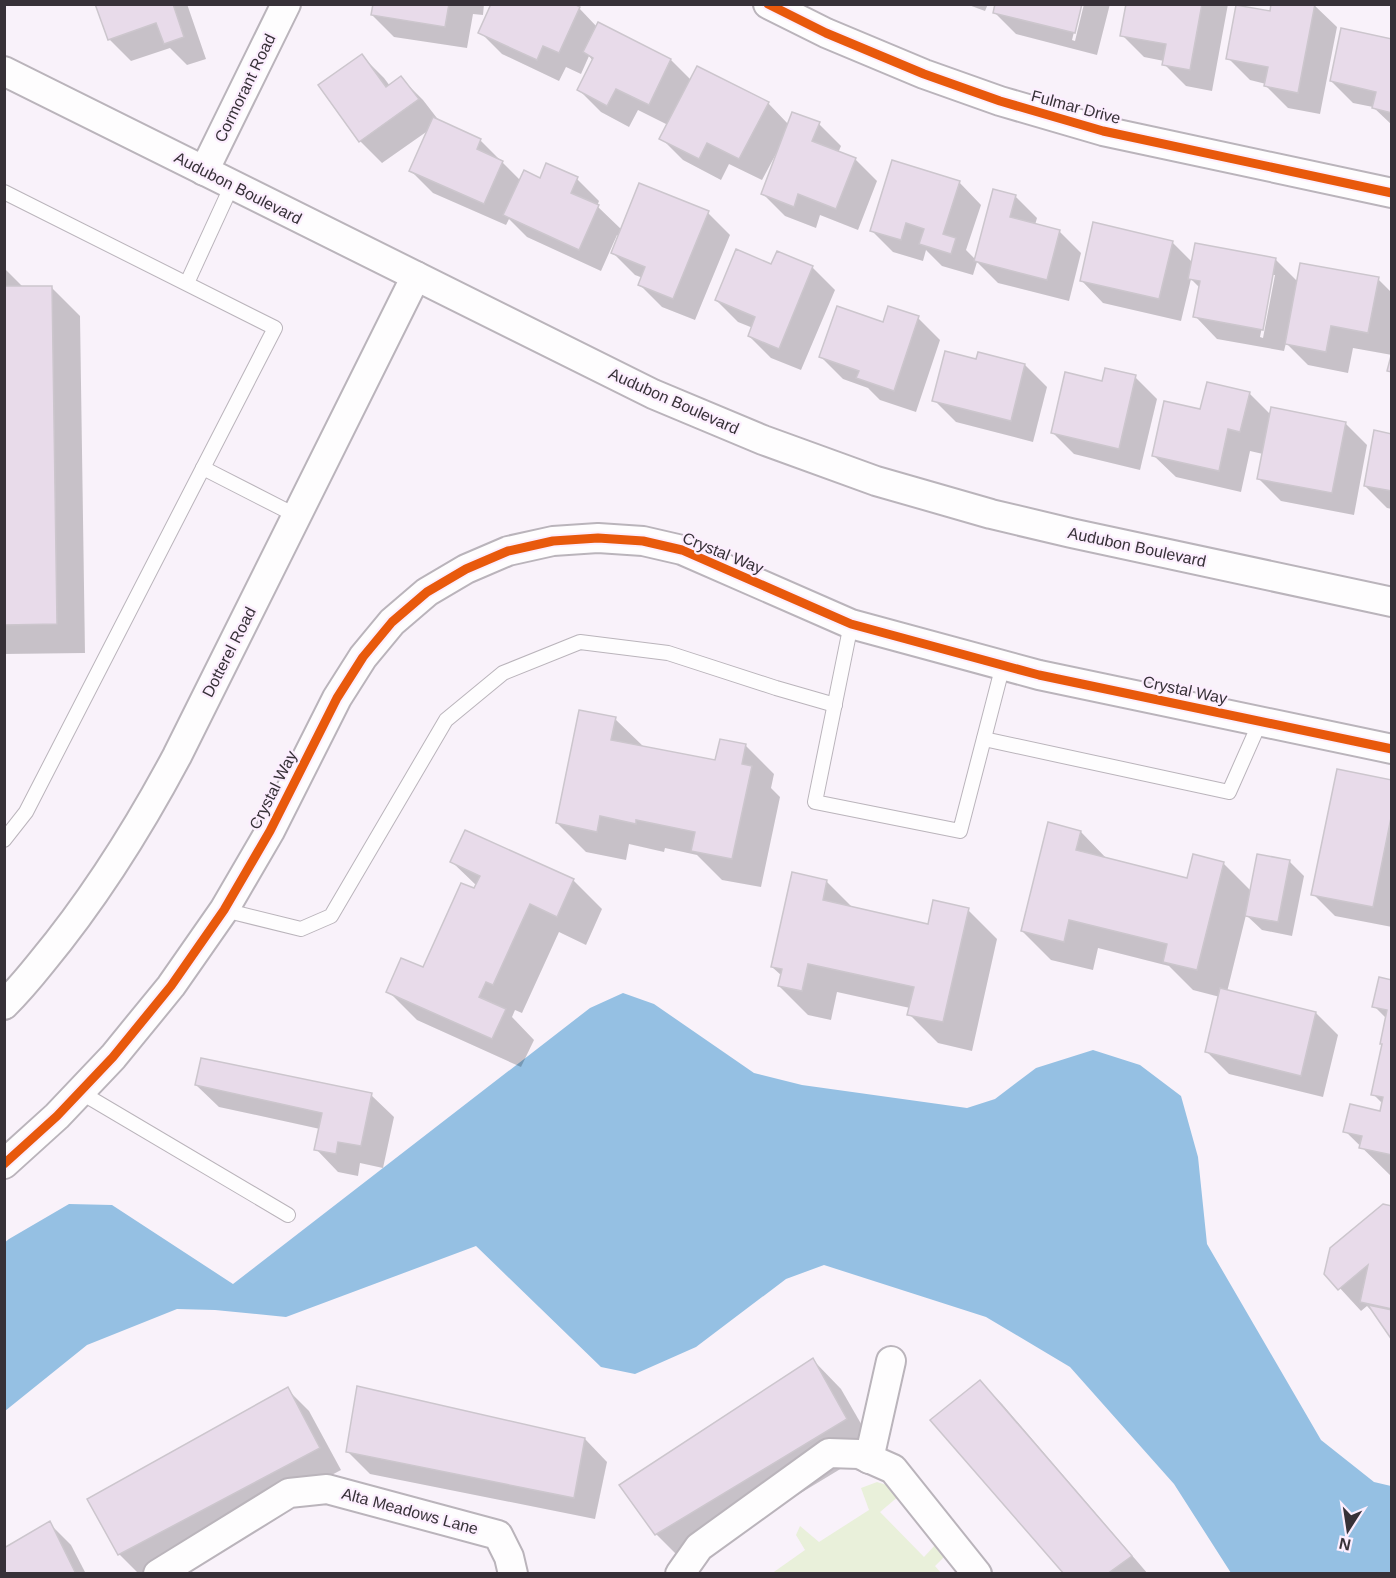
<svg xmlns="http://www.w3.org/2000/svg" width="1396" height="1578" font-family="Helvetica,sans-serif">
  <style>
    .green { fill: #e9f0da }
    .water { fill: #95c0e3 }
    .shadow { fill: #0003; fill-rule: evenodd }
    .building { fill: #e8dbea; stroke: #ccc6cd; stroke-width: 1.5 }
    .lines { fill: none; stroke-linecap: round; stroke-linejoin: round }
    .lane-casing { stroke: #bab4bb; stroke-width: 16 }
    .street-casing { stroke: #bab4bb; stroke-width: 32 }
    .lane { stroke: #fefdfe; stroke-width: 14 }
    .street { stroke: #fefdfe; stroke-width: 28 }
    .cycleway-casing { stroke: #fceefe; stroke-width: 13 }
    .cycleway { stroke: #e8590c; stroke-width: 9 }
    .labels { text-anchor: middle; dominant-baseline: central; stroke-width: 4.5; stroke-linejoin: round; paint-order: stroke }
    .street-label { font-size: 16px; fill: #373138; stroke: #fceefe }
  </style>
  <rect width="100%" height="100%" fill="#f9f2fa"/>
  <path class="green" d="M877 1482 893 1487 900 1495 880 1512 924 1557 939 1541 950 1551 935 1566 941 1573 771 1574 805 1550 796 1535 800 1526 819 1542 869 1510 861 1488Z"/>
  <path class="water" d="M623 993 654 1004 754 1073 802 1085 967 1108 995 1099 1036 1068 1093 1050 1140 1065 1181 1096 1198 1157 1207 1244 1321 1440 1374 1482 1391 1486V1573H1231L1174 1484 1070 1367 986 1317 824 1265 786 1279 696 1347 635 1374 601 1367 476 1246 286 1317 215 1310 177 1309 87 1345 5 1411 4 1243 9 1239 69 1204 112 1205 233 1284 590 1008Z"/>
  <g class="shadow">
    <path d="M97 4H187L206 59 187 65 170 48 131 61 109 39Z"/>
    <path d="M374 4H484L483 15 473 14 467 48 394 37 372 15Z"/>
    <path d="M966 4H988L985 11Z"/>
    <path d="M1081 4 1072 40 1075 41 1084 4H1110L1097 55 1016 34 994 12Z"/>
    <path d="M1128 4H1228L1212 91 1186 86 1164 64V61L1144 57 1122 35Z"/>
    <path d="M1314 5 1337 27 1320 114 1288 108 1266 86V84L1250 80 1228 58 1271 13Z"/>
    <path d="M579 8 597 27 599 24 671 60 691 80 768 103 789 125 819 124 841 146 838 153 855 159 877 181 858 230 820 215 816 228 785 216 763 194 778 153 777 152 762 180 729 164 721 180 683 160 661 138 668 125 638 110 629 127 601 112 579 90 593 61 589 56 581 74 566 67 559 81 502 54 480 32Z"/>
    <path d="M1392 41V125L1373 107 1353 103 1331 81Z"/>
    <path d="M362 56 384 78 390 86 401 78 423 100 440 122 480 140 521 181 577 179 599 201 597 206 622 230 640 185 708 213 730 235 695 320 662 307 640 285 643 278 635 275 613 253 620 236 617 235 601 271 527 237 509 219 506 225 433 193 411 171 429 130 382 163 360 141 320 86Z"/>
    <path d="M959 182 981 205 966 250 976 260 1015 196 1037 218 1035 225 1059 231 1081 253 1069 301 998 283 977 262 973 275 942 266 926 250 923 261 893 252 871 230Z"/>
    <path d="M1172 242 1193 263 1196 244 1276 260 1298 282 1378 279 1392 293V355L1353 348 1348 373 1308 365 1286 343 1284 351 1217 339 1195 316 1200 288 1191 279 1181 321 1103 303 1081 280ZM1272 275H1275L1263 338 1260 337Z"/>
    <path d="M778 253 813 268 835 290 801 370 771 358 749 336 753 328 738 322 716 300 772 266Z"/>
    <path d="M4 268 23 287H51L80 316 85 653 4 654Z"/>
    <path d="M918 318 940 340 916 412 880 400 868 388 843 379 821 357 884 324Z"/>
    <path d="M977 361 1025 365 1047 387 1033 442 956 422 934 400Z"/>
    <path d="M1135 377 1157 399 1140 470 1074 454 1052 432 1103 383Z"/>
    <path d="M1249 393 1271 415 1345 423 1367 445 1354 515 1281 501 1259 479 1263 454 1250 451 1241 492 1176 477 1153 455 1202 411Z"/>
    <path d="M1392 435V509L1387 508 1365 486Z"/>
    <path d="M615 719 645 748 716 762 745 745 774 774 771 788 780 797 761 887 722 880 697 855 665 848 664 852 629 844 626 860 586 852 557 823Z"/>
    <path d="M1392 781V927L1335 916 1313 894Z"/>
    <path d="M1081 832 1108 860 1188 880 1223 863 1251 891 1289 861 1304 876 1292 936 1262 930 1246 915 1227 992 1316 1013 1338 1035 1323 1097 1229 1074 1207 1052 1220 997 1193 990 1169 966 1098 948 1093 970 1051 960 1022 931Z"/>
    <path d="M452 862 573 880 602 909 586 945 559 932 522 1013 515 1010 512 1017 534 1040 521 1067 417 1020 388 991 424 969 477 886Z"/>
    <path d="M827 882 853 908 929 925 968 910 997 939 972 1051 938 1043 909 1014 910 1008 837 992 831 1020 808 1015 779 986 782 976 772 967Z"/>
    <path d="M1392 981V1177L1345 1131 1381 1112 1383 1104 1373 1094 1387 1019 1374 1006Z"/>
    <path d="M196 1085 371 1095 394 1117 383 1168 360 1163 358 1176 338 1172 316 1149 320 1129 219 1107Z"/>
    <path d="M1392 1208V1337L1378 1317 1367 1306 1361 1311 1326 1273Z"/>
    <path d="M813 1360 841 1389 875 1448 685 1563 656 1534 621 1486Z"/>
    <path d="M980 1382 1002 1404 1148 1574H1066Z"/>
    <path d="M287 1389 309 1411 341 1470 146 1574H139L119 1554Z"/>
    <path d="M585 1439 607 1462 595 1519 370 1474 348 1452Z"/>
    <path d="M49 1523 71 1545 86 1574H4Z"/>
  </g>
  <g class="building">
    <path d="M95 4H173L184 37 164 44 156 23 108 40Z"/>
    <path d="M373 4H449L445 27 371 15Z"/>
    <path d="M491 4H574L580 7 559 53 543 46 537 60 478 33Z"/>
    <path d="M995 4H1082L1075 33 993 13Z"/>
    <path d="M1126 4H1202L1190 70 1162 65 1166 44 1120 36Z"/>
    <path d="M1271 4H1315L1298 93 1264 86 1268 67 1226 59 1236 5 1270 11Z"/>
    <path d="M598 22 671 59 649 105 616 89 607 106 577 90 593 58 583 52Z"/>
    <path d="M1341 28 1392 39V113L1372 108 1376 92 1330 81Z"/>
    <path d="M362 54 386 87 401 76 419 99 359 142 318 85Z"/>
    <path d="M697 66 769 102 739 159 707 143 699 159 659 139Z"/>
    <path d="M792 112 820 122 812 141 856 158 836 209 798 194 794 207 761 194Z"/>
    <path d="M433 117 481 139 477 149 503 161 484 204 409 171Z"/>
    <path d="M892 160 960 181 943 234 956 238 951 254 919 244 924 229 906 223 901 240 870 231Z"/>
    <path d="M546 163 578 177 571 193 599 205 579 250 503 215 524 170 540 178Z"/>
    <path d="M639 183 709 211 673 299 638 285 645 267 611 253Z"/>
    <path d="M993 189 1016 195 1010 217 1060 230 1047 280 974 261Z"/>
    <path d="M1093 222 1173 241 1159 299 1080 281Z"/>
    <path d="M1195 243 1276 258 1263 330 1193 317 1200 281 1188 279Z"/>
    <path d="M736 249 771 264 777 251 813 266 779 349 748 336 755 317 715 300Z"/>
    <path d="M1300 263 1379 277 1368 333 1331 326 1326 352 1285 344Z"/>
    <path d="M4 286H52L57 624 4 625Z"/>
    <path d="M837 306 883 322 888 306 919 316 894 391 856 378 859 371 819 357Z"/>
    <path d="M945 351 976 359 978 352 1025 364 1011 421 932 401Z"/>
    <path d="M1392 352V372L1387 371Z"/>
    <path d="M1105 368 1136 375 1119 449 1051 433 1065 372 1102 381Z"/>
    <path d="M1207 382 1250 392 1240 432 1228 429 1219 471 1152 456 1164 401 1200 409Z"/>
    <path d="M1271 407 1346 422 1332 493 1257 479Z"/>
    <path d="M1374 430 1392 434V491L1364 486Z"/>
    <path d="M579 710 616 717 611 740 715 760 720 739 746 744 742 764 752 766 732 859 691 851 695 832 636 820V824L600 816 597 832 556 823Z"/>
    <path d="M1337 769 1392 780V813L1373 907 1311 895Z"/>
    <path d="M1048 822 1081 831 1076 850 1187 878 1193 854 1224 862 1197 970 1163 962 1167 944 1069 920 1064 942 1021 931Z"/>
    <path d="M465 830 574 879 557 917 530 904 493 985 486 982 479 997 506 1009 492 1039 386 992 401 958 423 967 461 883 474 888 480 876 450 862Z"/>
    <path d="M1257 854 1290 860 1278 922 1245 916Z"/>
    <path d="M792 872 827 880 823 900 928 924 933 900 969 908 943 1022 907 1015 914 987 808 964 802 991 778 986 782 969 771 967Z"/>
    <path d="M1379 977 1392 980V1155L1359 1148 1362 1136 1343 1132 1350 1104 1380 1111 1383 1097 1371 1095 1382 1044H1380L1387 1010 1372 1007Z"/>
    <path d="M1220 988 1316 1012 1301 1076 1205 1052Z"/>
    <path d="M201 1058 372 1093 361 1146 338 1142 336 1154 314 1150 322 1113 195 1085Z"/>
    <path d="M1383 1204 1392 1206V1309L1360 1302 1368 1265 1338 1290 1324 1274 1330 1248Z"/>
    <path d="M1368 1305 1392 1310V1340Z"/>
    <path d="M813 1358 847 1419 655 1535 619 1485Z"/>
    <path d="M980 1380 1132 1556 1107 1574H1064L930 1420Z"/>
    <path d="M357 1386 585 1438 574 1498 346 1452Z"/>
    <path d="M288 1387 320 1448 118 1555 87 1499Z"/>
    <path d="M50 1521 76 1574H4V1548Z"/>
  </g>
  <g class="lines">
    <defs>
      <g id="lane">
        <path d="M4 192 275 328 26 812 4 840"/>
        <path d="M187 283 232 185"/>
        <path d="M203 468 297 516"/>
        <path d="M851 624 815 802 960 831 1003 665"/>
        <path d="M984 739 1229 792 1260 722"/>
        <path d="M224 910 301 929 331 916 446 720 503 673 580 642 668 653 776 688 835 705"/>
        <path d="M80 1092 288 1215"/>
      </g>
      <g id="street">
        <path d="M768 4 826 33 924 74 1000 101 1103 131 1392 193"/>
        <path d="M4 71 653 394 763 440 876 481 991 514 1071 533 1392 602"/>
        <path d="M204 171 286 4"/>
        <path d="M4 1005C17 992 29 978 41 963 95 898 137 831 177 756L416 276"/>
        <path d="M4 1164 57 1116 113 1057 171 986 224 910 270 831 337 698 363 657 392 622 427 592 466 569 508 551 553 541 598 538 643 541 682 550 851 624 1039 675 1392 749"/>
        <path d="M869 1459 891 1361"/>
        <path d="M158 1574 289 1493 327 1489 498 1535 509 1557 513 1574"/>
        <path d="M680 1574 699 1547 829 1453 859 1454 893 1469 977 1574"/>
      </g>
    </defs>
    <use href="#lane" class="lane-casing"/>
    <use href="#street" class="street-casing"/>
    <use href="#lane" class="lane"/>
    <use href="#street" class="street"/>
    <defs>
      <g id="cycleway">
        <path d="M768 4 826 33 924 74 1000 101 1103 131 1392 193"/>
        <path d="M4 1164 57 1116 113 1057 171 986 224 910 270 831 337 698 363 657 392 622 427 592 466 569 508 551 553 541 598 538 643 541 682 550 851 624 1039 675 1392 749"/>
      </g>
    </defs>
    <use href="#cycleway" class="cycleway-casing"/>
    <use href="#cycleway" class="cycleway"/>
  </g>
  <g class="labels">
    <g class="street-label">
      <text transform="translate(245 88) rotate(-64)">Cormorant Road</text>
      <text transform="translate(1076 107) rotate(15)">Fulmar Drive</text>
      <text transform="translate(238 188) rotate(27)">Audubon Boulevard</text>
      <text transform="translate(674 401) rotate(24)">Audubon Boulevard</text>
      <text transform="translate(1137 547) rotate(12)">Audubon Boulevard</text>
      <text transform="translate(723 553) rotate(22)">Crystal Way</text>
      <text transform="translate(229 652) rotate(-63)">Dotterel Road</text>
      <text transform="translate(1185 690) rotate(12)">Crystal Way</text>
      <text transform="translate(273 790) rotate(-63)">Crystal Way</text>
      <text transform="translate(410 1511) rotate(15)">Alta Meadows Lane</text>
    </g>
  </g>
  <rect width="1396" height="1578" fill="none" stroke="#373138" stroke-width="12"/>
  <g transform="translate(1348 1530) rotate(192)" stroke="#fceefe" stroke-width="4.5" paint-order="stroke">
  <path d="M0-4.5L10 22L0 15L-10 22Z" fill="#373138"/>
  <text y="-9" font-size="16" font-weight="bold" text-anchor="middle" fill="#373138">N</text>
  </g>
</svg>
